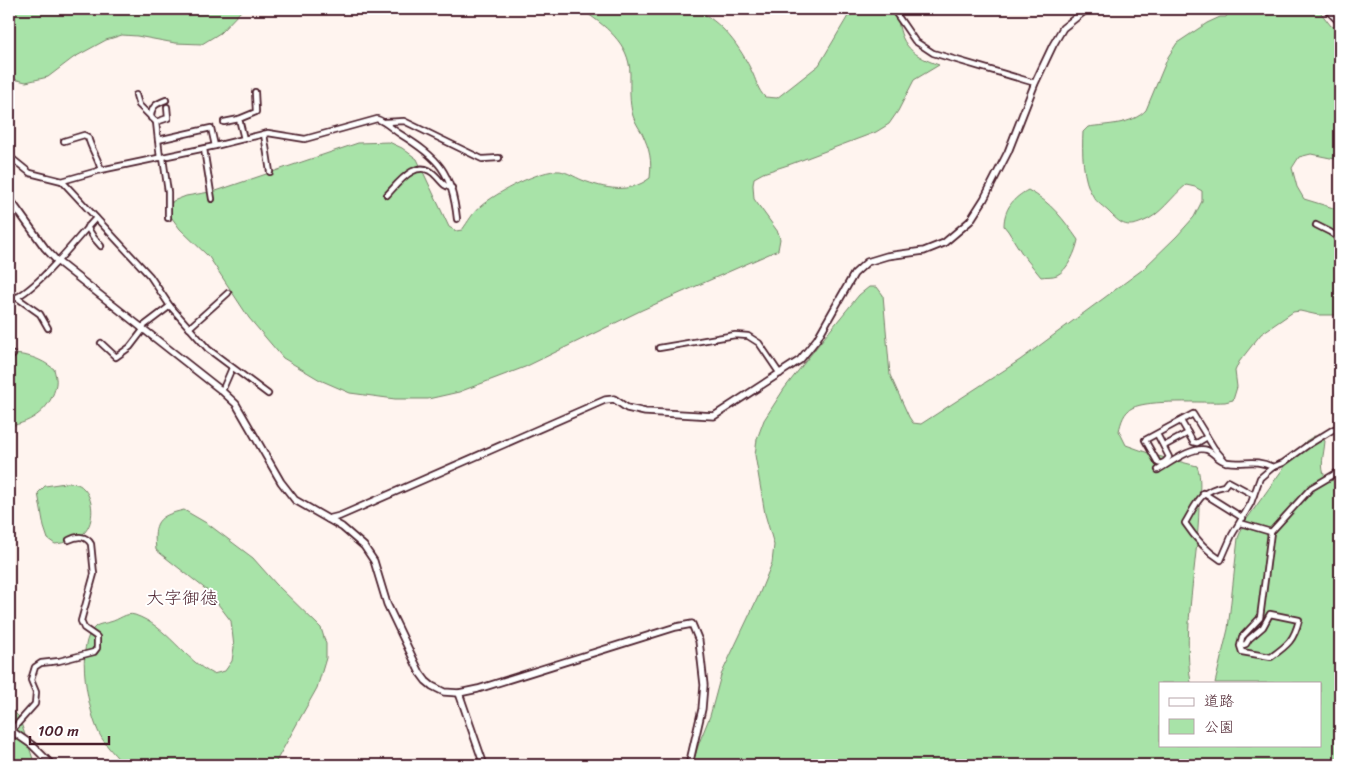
<svg xmlns="http://www.w3.org/2000/svg" width="1349" height="774" font-family="Sriracha,'Klee One',sans-serif">
  <style>
    .green { fill: #a8e3a8; stroke: #79816a }
    .lines { fill: none; stroke-linecap: round; stroke-linejoin: round }
    .minor-casing { stroke: #4a1f2b; stroke-width: 8 }
    .tertiary-casing { stroke: #4a1f2b; stroke-width: 9 }
    .minor { stroke: #fff; stroke-width: 4.5 }
    .tertiary { stroke: #fff; stroke-width: 5.5 }
    .labels { text-anchor: middle; dominant-baseline: central; stroke-width: 4; stroke-linejoin: round; paint-order: stroke }
    .quarter-label { font-size: 18px; fill: #4a1f2b; stroke: #fff }
  </style>
  <rect width="100%" height="100%" fill="#fff4ef"/>
  <filter id="ink" filterUnits="userSpaceOnUse"><feTurbulence type="fractalNoise" baseFrequency=".02" numOctaves="2"/><feDisplacementMap in="SourceGraphic" scale="10" xChannelSelector="R" yChannelSelector="G"/><feConvolveMatrix kernelMatrix="1 2 1 2 8 2 1 2 1" color-interpolation-filters="sRGB"/></filter>
  <g filter="url(#ink)">
    <g class="green">
      <path d="M9 9H243L220 33 202 44 175 43 137 36 122 35 106 40 73 58 48 77 26 82 9 78Z"/>
      <path d="M581 9H695C722 22 740 46 753 74 757 83 758 90 765 97L777 98 819 65 848 16 865 9H897C899 41 907 54 939 65L914 80 898 111 889 124 876 132 791 164 763 173 754 178 753 185 754 199 778 232 780 239 778 250 642 310 525 367 459 392 428 399H395L350 393 320 380 283 358 249 318 209 257 180 229 169 214V208L173 201 186 196 216 191 358 143 389 142 402 148 417 159 449 227 456 231 462 230C468 222 473 212 481 206 496 193 540 169 560 171 567 172 575 177 582 180 605 189 629 194 650 178 652 160 650 150 642 133 639 128 635 122 633 116 629 102 630 88 630 74 630 43 604 25 581 9Z"/>
      <path d="M1230 9H1318L1331 26 1340 29V160L1311 154 1299 157 1292 168 1297 187 1304 199 1340 210V315H1318L1300 311 1293 312 1261 334 1239 362 1235 371 1237 387 1233 400 1225 402C1203 403 1149 399 1132 408 1124 412 1121 422 1119 431L1126 445 1154 455 1197 466C1202 478 1199 494 1199 507 1198 565 1182 626 1191 683H1160V745H1320V683H1215L1228 629 1238 538 1244 523 1285 466 1306 441 1314 436 1321 437 1325 441C1324 455 1319 466 1326 479L1340 482V765H692L699 743 710 716 721 675 758 597 772 563 774 545 765 514 755 455 757 439 764 420 784 389 819 344 859 295 869 287H877L883 295 890 375 909 417 913 423 921 424 1020 360 1142 270 1177 236 1194 217 1202 201V191L1195 187 1186 185C1172 196 1160 216 1142 222 1126 229 1120 223 1109 212 1104 207 1096 202 1093 196 1082 180 1082 150 1083 132L1088 127C1107 124 1132 125 1146 110L1168 57 1177 43 1207 23 1220 17H1226Z"/>
      <path d="M1028 190C1051 202 1064 220 1078 240 1076 251 1068 270 1057 275 1053 277 1045 276 1041 277L1023 255 1008 231 1004 226C1004 209 1013 198 1028 190Z"/>
      <path d="M9 354C26 354 40 358 54 369 55 374 57 379 56 384 52 408 32 423 9 426Z"/>
      <path d="M65 483C72 483 79 483 83 488 94 498 95 522 84 533 76 540 65 543 55 544L48 539 44 527 38 493 45 486Z"/>
      <path d="M184 510 208 524 253 558 276 584 321 628 326 644V658L317 688 274 765H124C116 756 106 746 100 735 89 715 73 643 96 626 99 624 106 623 110 622 119 620 126 612 135 615 167 626 184 660 213 674L225 671 232 661 234 647 231 621 208 591 156 550C153 522 157 516 184 510Z"/>
      <path d="M9 707 19 717 35 765H9Z"/>
    </g>
    <g class="lines">
      <defs>
        <g id="minor">
          <path d="M893 9 915 41 933 53 1035 83"/>
          <path d="M1326 9 1336 19 1340 22"/>
          <path d="M136 95 139 105 156 122 160 158"/>
          <path d="M151 118C151 106 156 104 166 100"/>
          <path d="M156 122 168 118 167 107"/>
          <path d="M224 122 239 119"/>
          <path d="M385 122 404 121 482 159 499 158"/>
          <path d="M264 134 270 172"/>
          <path d="M244 139 239 119 256 112 255 92"/>
          <path d="M158 140 211 128 215 146"/>
          <path d="M64 141 84 135 88 137C91 149 98 158 101 170"/>
          <path d="M204 149 212 199"/>
          <path d="M9 156 30 173 62 181 150 276 170 306 208 349 268 394"/>
          <path d="M163 158 168 192V218"/>
          <path d="M62 181 101 170 215 146 268 133 305 139 377 119C386 122 392 129 400 134 439 158 452 172 457 219"/>
          <path d="M387 195C399 182 418 156 436 176 442 182 443 186 452 188"/>
          <path d="M1316 225 1330 232 1340 239"/>
          <path d="M87 227 94 238 101 246"/>
          <path d="M16 297 40 314 48 328"/>
          <path d="M9 301C37 291 75 240 96 218"/>
          <path d="M141 328 170 306"/>
          <path d="M189 328 228 293"/>
          <path d="M101 343 116 357 130 347 143 330"/>
          <path d="M659 348 735 335 748 336 759 343 780 374"/>
          <path d="M9 358 13 355"/>
          <path d="M222 391 232 368"/>
          <path d="M1188 433 1193 442 1197 443 1207 437"/>
          <path d="M1157 434 1169 457C1167 460 1163 465 1158 463L1145 440 1193 414 1214 448 1226 462"/>
          <path d="M1164 446 1188 433 1181 421"/>
          <path d="M1158 470C1170 463 1194 445 1207 450 1215 453 1218 461 1227 462 1246 465 1253 458 1273 467"/>
          <path d="M1203 493 1243 518"/>
          <path d="M1254 495 1228 481 1224 486C1199 491 1197 503 1185 523 1195 538 1205 550 1221 560L1232 535 1251 503 1260 478 1273 467 1283 463 1308 445 1334 429 1340 428"/>
          <path d="M1240 523 1271 532"/>
          <path d="M1240 646 1246 644 1249 639 1263 627 1270 614 1299 620C1294 640 1288 645 1271 657L1242 652 1240 646 1242 637 1260 618 1271 532 1311 488 1340 471"/>
          <path d="M11 731 35 704 36 692 31 680 35 667 41 663 59 661 94 652 97 648V637L84 628 81 621 94 574 91 544C86 535 77 536 69 540"/>
        </g>
        <g id="tertiary">
          <path d="M9 198 45 248 57 261 222 391 236 404 281 482 295 500 342 527 364 546 374 561 387 604 420 673 426 681 432 686 444 692 459 693 478 689 676 627 692 624 699 641 704 685 702 709 689 765"/>
          <path d="M328 519 340 516 605 400 614 399 627 408 645 412 714 416 800 360 817 339 854 274 867 262 887 256 924 251 944 243 970 221 984 199 1008 152 1035 83 1053 45 1063 28 1087 9"/>
          <path d="M459 693 484 765"/>
          <path d="M9 729 32 745 52 765"/>
        </g>
      </defs>
      <use href="#minor" class="minor-casing"/>
      <use href="#tertiary" class="tertiary-casing"/>
      <use href="#minor" class="minor"/>
      <use href="#tertiary" class="tertiary"/>
    </g>
  </g>
  <g class="labels">
    <g class="quarter-label">
      <text x="182" y="598">大字御徳</text>
    </g>
  </g>
  <rect width="1349" height="774" fill="none" stroke="#fff" stroke-width="30"/>
  <rect x="15" y="15" width="1319" height="744" fill="none" stroke="#4a1f2b" stroke-width="2" filter="url(#ink)"/>
  <rect x="1159" y="682" width="162" height="65" fill="#ffffff" stroke="#b7a5aa"/>
  <rect x="1169" y="698" width="25" height="8" fill="#ffffff" stroke="#b7a5aa"/>
  <text x="1204" y="706" font-size="15" fill="#4a1f2b">道路</text>
  <rect x="1169" y="719" width="25" height="15" fill="#a8e3a8" stroke="#b7a5aa"/>
  <text x="1204" y="732" font-size="15" fill="#4a1f2b">公園</text>
  <path d="M30 736v8h79v-8" fill="none" stroke="#4a1f2b" stroke-width="2.5"/>
  <text x="38" y="736" font-size="15" fill="#4a1f2b" stroke="#ffffff" stroke-width="4" paint-order="stroke">100 m</text>
</svg>
